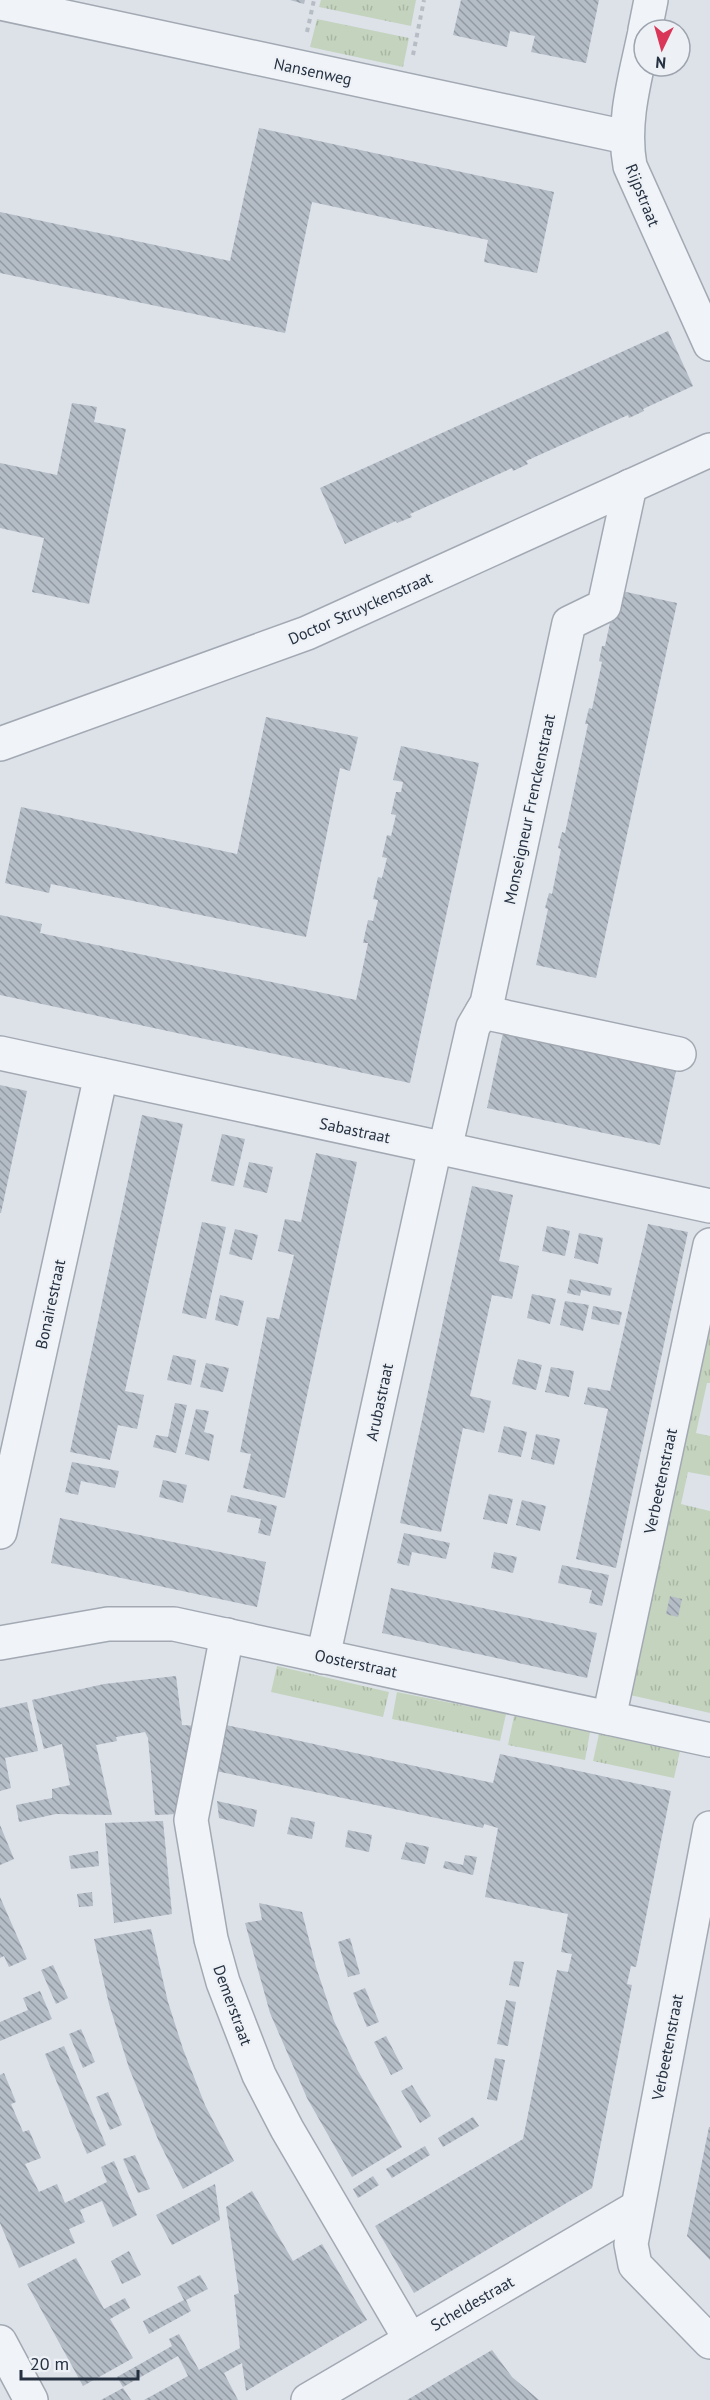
<svg xmlns="http://www.w3.org/2000/svg" width="710" height="2400" font-family="'PT Sans',sans-serif">
  <style>
    .grass { fill: url(#grass-tufts) }
    .building { fill: url(#building-back-hatch) }
    .lines { fill: none; stroke-linecap: round; stroke-linejoin: round }
    .minor-casing { stroke: #a2a9b3; stroke-width: 36 }
    .path { stroke: #b7bdc4; stroke-width: 4; stroke-dasharray: 4.5 4.5; stroke-linecap: butt }
    .minor { stroke: #f0f3f7; stroke-width: 33 }
    .labels { text-anchor: middle; dominant-baseline: central; stroke-width: 4.5; stroke-linejoin: round; paint-order: stroke }
    .street-label { font-size: 16px; fill: #253141; stroke: #edf1f6 }
  </style>
  <defs>
    <pattern id="grass-tufts" width="24" height="20" patternUnits="userSpaceOnUse" patternTransform="scale(1.5)"><rect width="24" height="20" fill="#c4d3be"/><path d="M3 7l-1-3M5 7V3M7 7l1-3M15 17l-1-3M17 17v-4M19 17l1-3" fill="none" stroke="#a8b6a4"/></pattern>
    <pattern id="building-back-hatch" width="6" height="6" patternUnits="userSpaceOnUse" patternTransform="scale(1.5)"><rect width="6" height="6" fill="#b4bcc6"/><path d="M-1 5l2 2M0 0l6 6M5-1l2 2" fill="none" stroke="#9299a2"/></pattern>
  </defs>
  <rect width="100%" height="100%" fill="#dde2e9"/>
  <g class="grass">
    <path d="M321 0H416L411 26 319 7Z"/>
    <path d="M317 19 409 38 403 67 310 47Z"/>
    <path d="M710 1321V1383H707L696 1433 710 1436V1476L688 1472 681 1504 710 1511V1713L630 1695Z"/>
    <path d="M277 1666 389 1692 383 1717 271 1692Z"/>
    <path d="M397 1692 506 1714 500 1741 392 1719Z"/>
    <path d="M514 1716 590 1732 585 1760 508 1745Z"/>
    <path d="M599 1734 680 1751 674 1778 593 1761Z"/>
  </g>
  <g class="building">
    <path d="M290 0H305L304 4Z"/>
    <path d="M461 0H599L586 63 531 52 535 36 510 31 507 47 453 35Z"/>
    <path d="M259 128 554 192 537 273 484 262 488 240 312 202 285 333 0 273V212L230 261Z"/>
    <path d="M668 331 693 386 643 409 644 411 629 418 628 415 526 461 528 464 513 471 512 468 410 514 412 517 397 523 396 521 345 544 320 488Z"/>
    <path d="M72 403 97 407 94 422 126 429 89 604 32 592 44 538 0 528V463L57 475Z"/>
    <path d="M617 590 677 603 596 978 536 965 548 909 545 908 549 893 552 894 561 849 558 848 562 832 565 833 588 724H585L589 708 592 709 602 662 599 661 602 646H605Z"/>
    <path d="M266 717 358 737 350 771 340 768 306 937 51 884 49 893 5 883 21 807 237 854Z"/>
    <path d="M401 746 479 763 410 1083 0 995V915L42 924 40 933 356 1000 368 943H363L368 920 373 921 378 900 373 899 378 877 382 878 387 858 382 857 387 835 391 836 396 815 391 814 396 792H401L403 782 393 780Z"/>
    <path d="M503 1033 676 1071 660 1145 487 1108Z"/>
    <path d="M0 1085 27 1091 1 1213H0Z"/>
    <path d="M142 1115 183 1124 125 1391 144 1395 137 1429 118 1425 110 1460 70 1452Z"/>
    <path d="M222 1134 245 1139 234 1186 211 1181Z"/>
    <path d="M316 1153 357 1162 285 1498 243 1488 251 1454 240 1452 267 1317 279 1319 294 1255 278 1251 285 1219 301 1222Z"/>
    <path d="M249 1162 273 1167 267 1193 243 1187Z"/>
    <path d="M472 1186 513 1195 499 1261 519 1266 512 1299 492 1295 470 1396 491 1401 484 1433 463 1428 441 1532 400 1523Z"/>
    <path d="M202 1222 226 1227 206 1319 182 1313Z"/>
    <path d="M648 1224 688 1232 616 1568 576 1559 608 1409 584 1404 588 1387 610 1391Z"/>
    <path d="M547 1226 570 1231 565 1256 542 1251Z"/>
    <path d="M235 1229 258 1235 252 1260 229 1254Z"/>
    <path d="M579 1233 603 1238 598 1264 574 1258Z"/>
    <path d="M570 1279 612 1288 610 1296 581 1290 580 1296 567 1293Z"/>
    <path d="M532 1294 556 1299 550 1324 527 1318Z"/>
    <path d="M220 1295 244 1301 238 1326 215 1320Z"/>
    <path d="M565 1301 589 1305 583 1331 560 1325Z"/>
    <path d="M593 1306 622 1312 619 1325 591 1319Z"/>
    <path d="M173 1355 196 1360 191 1385 167 1380Z"/>
    <path d="M518 1359 542 1365 536 1390 512 1384Z"/>
    <path d="M206 1363 229 1368 223 1392 200 1387Z"/>
    <path d="M551 1367 574 1371 569 1397 545 1392Z"/>
    <path d="M175 1403 187 1405 176 1453 153 1447 156 1435 168 1437Z"/>
    <path d="M196 1409 209 1411 204 1432 214 1435 209 1461 185 1454Z"/>
    <path d="M504 1426 527 1432 521 1457 498 1452Z"/>
    <path d="M536 1434 560 1439 554 1465 531 1459Z"/>
    <path d="M72 1462 119 1471 115 1488 81 1481 78 1495 65 1492Z"/>
    <path d="M163 1480 187 1485 183 1503 159 1497Z"/>
    <path d="M489 1494 513 1499 507 1524 483 1519Z"/>
    <path d="M231 1495 277 1506 270 1536 258 1533 261 1519 227 1512Z"/>
    <path d="M522 1500 546 1506 540 1531 516 1525Z"/>
    <path d="M60 1518 266 1562 257 1607 51 1563Z"/>
    <path d="M404 1533 450 1543 446 1559 412 1552 409 1566 397 1563Z"/>
    <path d="M494 1552 517 1557 513 1573 491 1568Z"/>
    <path d="M562 1565 609 1575 602 1606 589 1603 592 1590 558 1583Z"/>
    <path d="M391 1588 597 1633 587 1678 382 1633Z"/>
    <path d="M670 1596 682 1599 678 1617 666 1614Z"/>
    <path d="M176 1676 182 1725 196 1726 179 1814 155 1815 148 1738 145 1732 116 1737 117 1741 96 1745 112 1815 56 1814 19 1822 16 1805 52 1798V1789L70 1785 62 1744 44 1749 32 1700 104 1684Z"/>
    <path d="M27 1702 38 1751 5 1758 11 1788 0 1791V1708Z"/>
    <path d="M226 1725 493 1783 500 1754 671 1791 636 1967 631 1966 627 1984 632 1985 592 2188 414 2293 375 2226 523 2139 557 1970 568 1972 572 1954 561 1952 568 1914 485 1897 498 1828 484 1824 483 1828 216 1771Z"/>
    <path d="M217 1801 257 1810 254 1827 219 1818Z"/>
    <path d="M291 1817 315 1822 312 1839 287 1834Z"/>
    <path d="M163 1821 172 1914 114 1923 105 1823Z"/>
    <path d="M0 1825 14 1859 0 1865Z"/>
    <path d="M348 1830 372 1835 369 1852 345 1847Z"/>
    <path d="M406 1842 429 1847 425 1864 401 1859Z"/>
    <path d="M98 1851 99 1866 71 1869 69 1856Z"/>
    <path d="M465 1855 477 1857 473 1875 443 1868 445 1861 463 1865Z"/>
    <path d="M92 1892 93 1906 79 1907 77 1894Z"/>
    <path d="M0 1897 27 1959 9 1967 4 1956 0 1958Z"/>
    <path d="M259 1903 302 1912 316 1967 334 2021 358 2071 402 2147 352 2177 307 2098 270 2013 245 1923 262 1920Z"/>
    <path d="M151 1929 168 2002 183 2049 205 2105 234 2161 183 2189 159 2142 129 2068 109 2004 94 1939Z"/>
    <path d="M350 1938 360 1974 348 1977 338 1942Z"/>
    <path d="M514 1961 524 1962 519 1987 509 1985Z"/>
    <path d="M53 1965 68 1998 56 2004 41 1970Z"/>
    <path d="M365 1988 379 2022 367 2027 353 1993Z"/>
    <path d="M40 1991 52 2019 0 2041V2022L28 2010 23 1998Z"/>
    <path d="M506 2000 516 2002 508 2046 497 2044Z"/>
    <path d="M81 2029 95 2062 83 2068 69 2034Z"/>
    <path d="M386 2036 403 2069 391 2075 374 2042Z"/>
    <path d="M64 2046 106 2145 87 2154 45 2054Z"/>
    <path d="M495 2058 505 2060 497 2101 487 2099Z"/>
    <path d="M4 2073 16 2102 11 2104 23 2132 29 2130 41 2158 25 2164 39 2192 57 2184 65 2203 107 2182 101 2167 114 2161 137 2215 113 2227 102 2201 80 2210 85 2222 69 2229 75 2243 19 2268 0 2223V2075Z"/>
    <path d="M412 2085 431 2116 420 2123 401 2091Z"/>
    <path d="M108 2092 122 2125 110 2130 96 2097Z"/>
    <path d="M473 2117 479 2126 443 2147 438 2138Z"/>
    <path d="M709 2127H710V2260L687 2236Z"/>
    <path d="M425 2146 430 2155 392 2178 386 2169Z"/>
    <path d="M135 2155 150 2189 138 2193 123 2159Z"/>
    <path d="M373 2176 379 2185 358 2198 353 2189Z"/>
    <path d="M215 2184 220 2220 172 2245 156 2215Z"/>
    <path d="M252 2191 293 2261 322 2244 367 2320 246 2391 242 2363 224 2373 238 2400H144L188 2376 178 2356 123 2387 117 2377 172 2346 169 2339 179 2334 199 2370 240 2348 234 2295 239 2293 226 2207Z"/>
    <path d="M129 2251 141 2275 122 2284 111 2261Z"/>
    <path d="M76 2258 104 2309 125 2298 130 2308 110 2319 133 2358 83 2386 27 2284Z"/>
    <path d="M200 2275 208 2289 186 2300 191 2311 149 2334 143 2321 184 2300 177 2287Z"/>
    <path d="M492 2350 512 2377 539 2400H407Z"/>
    <path d="M123 2388 131 2400H101Z"/>
  </g>
  <g class="lines">
    <defs>
      <g id="minor">
        <path d="M0 3 626 137"/>
        <path d="M645 30 651 0"/>
        <path d="M644 36C635 79 622 122 630 166L710 344"/>
        <path d="M0 744 307 633 710 450"/>
        <path d="M482 1012 679 1054"/>
        <path d="M0 1053 710 1206"/>
        <path d="M445 1149 473 1027 487 1003 569 623 604 606 630 486"/>
        <path d="M0 1532 101 1075"/>
        <path d="M227 1635 191 1820 211 1939 223 1982 259 2075 287 2129 410 2339"/>
        <path d="M0 1643 108 1624H174L710 1740"/>
        <path d="M323 1657 435 1147"/>
        <path d="M609 1718 710 1245"/>
        <path d="M710 1828 631 2244 635 2265 710 2342"/>
        <path d="M0 2342 31 2400"/>
        <path d="M308 2400 636 2208"/>
      </g>
    </defs>
    <use href="#minor" class="minor-casing"/>
    <g class="path">
      <path d="M307 32 314 0"/>
      <path d="M413 55 424 0"/>
    </g>
    <use href="#minor" class="minor"/>
  </g>
  <g class="labels">
    <g class="street-label">
      <text transform="translate(313 71) rotate(12)">Nansenweg</text>
      <text transform="translate(643 195) rotate(68)">Rijpstraat</text>
      <text transform="translate(360 608) rotate(-24)">Doctor Struyckenstraat</text>
      <text transform="translate(529 809) rotate(-78)">Monseigneur Frenckenstraat</text>
      <text transform="translate(355 1130) rotate(12)">Sabastraat</text>
      <text transform="translate(50 1304) rotate(-78)">Bonairestraat</text>
      <text transform="translate(379 1402) rotate(-78)">Arubastraat</text>
      <text transform="translate(660 1481) rotate(-78)">Verbeetenstraat</text>
      <text transform="translate(356 1663) rotate(12)">Oosterstraat</text>
      <text transform="translate(233 2005) rotate(70)">Demerstraat</text>
      <text transform="translate(667 2047) rotate(-79)">Verbeetenstraat</text>
      <text transform="translate(472 2303) rotate(-30)">Scheldestraat</text>
    </g>
  </g>
  <g transform="translate(662 48) rotate(185)"><circle r="28" fill="#edf1f6" stroke="#9da4ae" stroke-width="1.5"/>
  <path d="M0-4.5L10 22L0 15L-10 22Z" fill="#da3658"/>
  <text y="-9" font-size="16" font-weight="bold" text-anchor="middle" fill="#253141">N</text>
  </g>
  <path d="M21 2370v9h117v-9" fill="none" stroke="#253141" stroke-width="3"/>
  <text x="30" y="2370" font-size="18" fill="#253141" stroke="#edf1f6" stroke-width="4.5" paint-order="stroke">20 m</text>
</svg>
